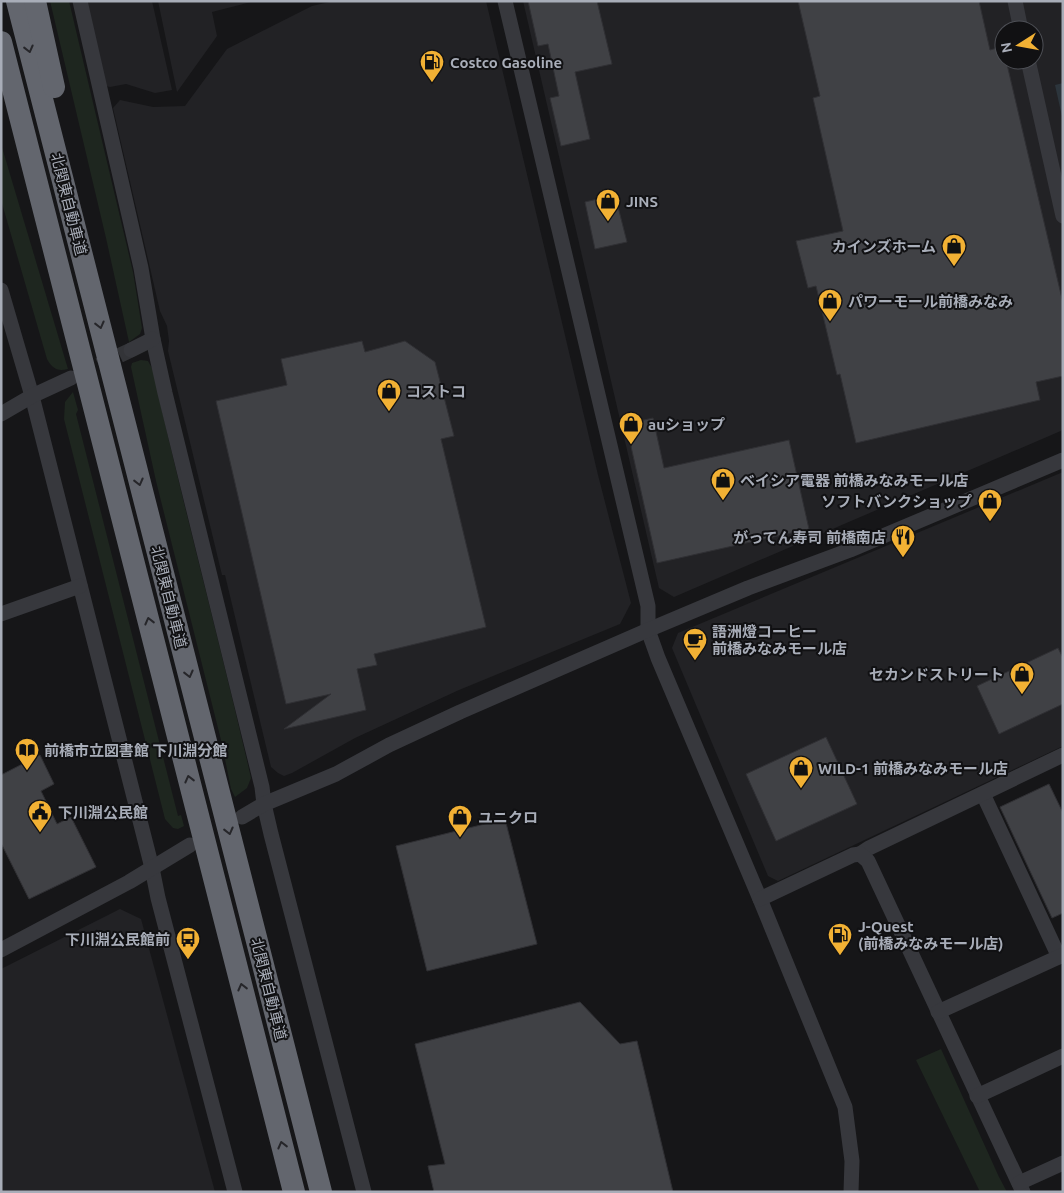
<svg xmlns="http://www.w3.org/2000/svg" width="1064" height="1193" font-family="Ubuntu,'Noto Sans JP',sans-serif">
  <style>
    .built { fill: #222225; fill-rule: evenodd }
    .green { fill: #1e261f }
    .water { fill: #2c353c }
    .building { fill: #404145; stroke: #303034 }
    .lines { fill: none; stroke-linecap: round; stroke-linejoin: round }
    .minor-tunnel { stroke: #333438; stroke-width: 15; stroke-dasharray: 15 8; stroke-linecap: butt }
    .minor { stroke: #37383d; stroke-width: 15 }
    .highway { stroke: #63666e; stroke-width: 22 }
    .oneway { stroke: #26262a }
    .labels { text-anchor: middle; dominant-baseline: central; stroke-width: 4; stroke-linejoin: round; paint-order: stroke }
    .poi-label { font-size: 15px; font-weight: bold; fill: #a8adb8; stroke: #111113; text-anchor: start }
    .street-label { font-size: 15px; fill: #a8adb8; stroke: #111113 }
  </style>
  <rect width="100%" height="100%" fill="#161618"/>
  <g class="built">
    <path d="M86 1H152L172 90 155 93 126 84 110 87 106 86Z"/>
    <path d="M158 1H255L212 12 217 36 177 92Z"/>
    <path d="M334 1H486L598 475 631 603 620 624 459 690 355 738 292 773 284 776 278 773 271 767 225 575H222L168 351 169 341 167 326 160 311 113 108 120 100 153 107 185 106 227 49 312 6Z"/>
    <path d="M523 1H1063V430L674 597 659 588ZM1004 30H1034V60H1004Z"/>
    <path d="M1063 472V746L778 881 768 876 672 648 678 633Z"/>
    <path d="M120 909 141 919 215 1192H1V969Z"/>
  </g>
  <g class="green">
    <path d="M50 1H69L133 272 142 328 140 334 129 342 106 238Z"/>
    <path d="M1 144 68 369C57 372 52 368 47 359L1 200Z"/>
    <path d="M141 360 148 361 153 370C183 507 220 642 251 778L247 788 235 797 231 789 222 744 156 481 131 367 132 363Z"/>
    <path d="M73 392 78 410 76 414 178 816 181 815 184 826 178 829 173 828 165 819 64 419 65 402Z"/>
    <path d="M941 1049 999 1177 1007 1192H980L916 1060Z"/>
  </g>
  <path class="water" d="M1063 83V121L1055 85Z"/>
  <g class="building">
    <path d="M528 1H597L612 64 575 72 590 139 561 146 550 98 559 96 548 44 538 46Z"/>
    <path d="M798 1H979L990 50 1004 46V60H1006L1063 303V376L1036 382 1040 400 856 443 840 374 837 375 816 286 808 288 796 241 843 231 813 98 820 96Z"/>
    <path d="M615 195 627 242 595 249 585 202Z"/>
    <path d="M362 341 365 352 405 341 435 362 454 436 441 439 486 627 374 654 377 665 357 669 366 710 284 729 331 694 286 704 216 401 287 385 281 359Z"/>
    <path d="M653 418 664 468 789 440 809 529 657 563 626 424Z"/>
    <path d="M1058 648 1063 658V704L999 734 977 686Z"/>
    <path d="M826 737 857 804 776 841 746 774Z"/>
    <path d="M40 755 54 784 41 791 57 824 71 817 96 867 29 899 1 843V775Z"/>
    <path d="M1049 784 1063 813V913L1052 918 1000 807Z"/>
    <path d="M505 819 537 944 427 971 396 846Z"/>
    <path d="M580 1002 620 1044 637 1041 673 1192H434L428 1166 445 1164 415 1044Z"/>
  </g>
  <g class="lines">
    <path class="minor-tunnel" d="M78 375 131 350"/>
    <g class="minor">
      <path d="M80 1 141 268 153 339 165 393 262 787 264 804 271 834 364 1192"/>
      <path d="M505 1 648 606V630L658 658 760 899 845 1107 852 1161 851 1192"/>
      <path d="M1015 1 1021 30"/>
      <path d="M1028 60 1063 216"/>
      <path d="M1 290 32 396 152 868 158 898 235 1192"/>
      <path d="M131 350 153 339"/>
      <path d="M1 414 32 396 71 378"/>
      <path d="M1 614 80 586"/>
      <path d="M983 794 1059 957"/>
      <path d="M242 817 264 804 336 774 389 745 460 712 648 630 748 588 850 550 1063 460"/>
      <path d="M860 854 869 848 1063 755"/>
      <path d="M760 899 853 855 860 854 868 861 1023 1192"/>
      <path d="M1 950 129 882 190 845"/>
      <path d="M938 1012 1063 955"/>
      <path d="M977 1096 1063 1056"/>
      <path d="M1019 1183 1063 1163"/>
    </g>
    <g class="highway">
      <path d="M17 1 321 1192"/>
      <path d="M35 1 54 87"/>
      <path d="M1 42 294 1192"/>
    </g>
  </g>
  <defs><path id="oneway-chevron" d="M-2-3.5L2.5 0L-2 3.5" fill="none" stroke-width="1.6" stroke-linecap="round" stroke-linejoin="round" transform="scale(1.25)"/></defs>
  <g class="oneway">
    <use href="#oneway-chevron" transform="translate(29 49) rotate(76)"/>
    <use href="#oneway-chevron" transform="translate(100 325) rotate(76)"/>
    <use href="#oneway-chevron" transform="translate(139 482) rotate(76)"/>
    <use href="#oneway-chevron" transform="translate(149 621) rotate(-104)"/>
    <use href="#oneway-chevron" transform="translate(189 674) rotate(76)"/>
    <use href="#oneway-chevron" transform="translate(189 779) rotate(-104)"/>
    <use href="#oneway-chevron" transform="translate(229 831) rotate(76)"/>
    <use href="#oneway-chevron" transform="translate(242 987) rotate(-104)"/>
    <use href="#oneway-chevron" transform="translate(282 1145) rotate(-104)"/>
  </g>
  <defs>
    <symbol id="fuel-pin" viewBox="-11 -11 22 30"><path d="M0 17L-7.5 6A9.5 9.5 0 1 1 7.5 6Z" fill="#f2b134" stroke="#111113"/><path d="M-5.5-6h7V0h2V4h1.3V-2.5L3-4.5l.8-.8L6-3V5H2.5V1h-1V6h-7ZM-4.2-4.7v3.2H.2V-4.7Z" fill="#111"/></symbol>
    <symbol id="shop-pin" viewBox="-11 -11 22 30"><path d="M0 17L-7.5 6A9.5 9.5 0 1 1 7.5 6Z" fill="#f2b134" stroke="#111113"/><path d="M-5-2.5h2.3a2.7 3.5 0 0 1 5.4 0H5L5.5 6h-11ZM-1.5-2.5h3a1.5 2.3 0 0 0-3 0Z" fill="#111"/></symbol>
    <symbol id="restaurant-pin" viewBox="-11 -11 22 30"><path d="M0 17L-7.5 6A9.5 9.5 0 1 1 7.5 6Z" fill="#f2b134" stroke="#111113"/><path d="M-5-6h1v4h1v-4h1v4h1v-4h1v5L-1.5 .5V6h-2V.5L-5-1ZM5-6V6H3V1.5H1.5Q1.5-4 5-6Z" fill="#111"/></symbol>
    <symbol id="cafe-pin" viewBox="-11 -11 22 30"><path d="M0 17L-7.5 6A9.5 9.5 0 1 1 7.5 6Z" fill="#f2b134" stroke="#111113"/><path d="M-5.5-4.5H6V0H3Q3 3.5 0 3.5H-2.5Q-5.5 3.5-5.5 0ZM3-3.2v2h1.7v-2ZM-6 4.5H4V6H-6Z" fill="#111"/></symbol>
    <symbol id="library-pin" viewBox="-11 -11 22 30"><path d="M0 17L-7.5 6A9.5 9.5 0 1 1 7.5 6Z" fill="#f2b134" stroke="#111113"/><path d="M-6-4Q-3-5.5-.7-3.5V5Q-3 3-6 4ZM6-4Q3-5.5 .7-3.5V5Q3 3 6 4Z" fill="#111"/></symbol>
    <symbol id="civic-pin" viewBox="-11 -11 22 30"><path d="M0 17L-7.5 6A9.5 9.5 0 1 1 7.5 6Z" fill="#f2b134" stroke="#111113"/><path d="M-.6-6.5H3V-4.5H.6V-3L4-1V1h2V6H-6V1h2V-1L-.6-3ZM-1.2 2.5V6h2.4V2.5Z" fill="#111"/></symbol>
    <symbol id="bus-pin" viewBox="-11 -11 22 30"><path d="M0 17L-7.5 6A9.5 9.5 0 1 1 7.5 6Z" fill="#f2b134" stroke="#111113"/><path d="M-5-6H5V4H4V6H2V4H-2V6H-4V4H-5ZM-3.5-4V0h7V-4ZM-3.5 1.2v1.5H-2V1.2ZM2 1.2v1.5H3.5V1.2Z" fill="#111"/></symbol>
  </defs>
  <g fill-rule="evenodd">
    <use href="#fuel-pin" x="418" y="48" width="28" height="38"/>
    <use href="#shop-pin" x="594" y="187" width="28" height="38"/>
    <use href="#shop-pin" x="940" y="232" width="28" height="38"/>
    <use href="#shop-pin" x="816" y="287" width="28" height="38"/>
    <use href="#shop-pin" x="375" y="377" width="28" height="38"/>
    <use href="#shop-pin" x="617" y="410" width="28" height="38"/>
    <use href="#shop-pin" x="709" y="466" width="28" height="38"/>
    <use href="#shop-pin" x="976" y="487" width="28" height="38"/>
    <use href="#restaurant-pin" x="889" y="523" width="28" height="38"/>
    <use href="#cafe-pin" x="681" y="626" width="28" height="38"/>
    <use href="#shop-pin" x="1008" y="660" width="28" height="38"/>
    <use href="#library-pin" x="13" y="736" width="28" height="38"/>
    <use href="#shop-pin" x="787" y="754" width="28" height="38"/>
    <use href="#civic-pin" x="26" y="798" width="28" height="38"/>
    <use href="#shop-pin" x="446" y="803" width="28" height="38"/>
    <use href="#fuel-pin" x="826" y="921" width="28" height="38"/>
    <use href="#bus-pin" x="174" y="925" width="28" height="38"/>
  </g>
  <g class="labels">
    <g class="poi-label">
      <text x="450" y="62">Costco Gasoline</text>
      <text x="626" y="201">JINS</text>
      <text x="936" y="246" text-anchor="end">カインズホーム</text>
      <text x="848" y="301">パワーモール前橋みなみ</text>
      <text x="406" y="391">コストコ</text>
      <text x="648" y="424">auショップ</text>
      <text x="740" y="480">ベイシア電器 前橋みなみモール店</text>
      <text x="972" y="501" text-anchor="end">ソフトバンクショップ</text>
      <text x="886" y="537" text-anchor="end">がってん寿司 前橋南店</text>
      <text x="712" y="631">語洲燈コーヒー<tspan x="712" dy="17">前橋みなみモール店</tspan></text>
      <text x="1004" y="674" text-anchor="end">セカンドストリート</text>
      <text x="44" y="750">前橋市立図書館 下川淵分館</text>
      <text x="818" y="768">WILD-1 前橋みなみモール店</text>
      <text x="58" y="812">下川淵公民館</text>
      <text x="478" y="817">ユニクロ</text>
      <text x="858" y="926">J-Quest<tspan x="858" dy="17">(前橋みなみモール店)</tspan></text>
      <text x="170" y="939" text-anchor="end">下川淵公民館前</text>
    </g>
    <g class="street-label">
      <text transform="translate(69 204) rotate(76)">北関東自動車道</text>
      <text transform="translate(169 597) rotate(76)">北関東自動車道</text>
      <text transform="translate(269 989) rotate(76)">北関東自動車道</text>
    </g>
  </g>
  <rect width="1064" height="1193" fill="none" stroke="#a8adb8" stroke-width="5"/>
  <g transform="translate(1019 45) rotate(259)"><circle r="24" fill="#111113" stroke="#4d4f55"/>
  <path d="M0-4L9 19L0 12L-9 19Z" fill="#f2b134"/>
  <text y="-8" font-size="14" font-weight="bold" text-anchor="middle" fill="#a8adb8">N</text>
  </g>
</svg>
